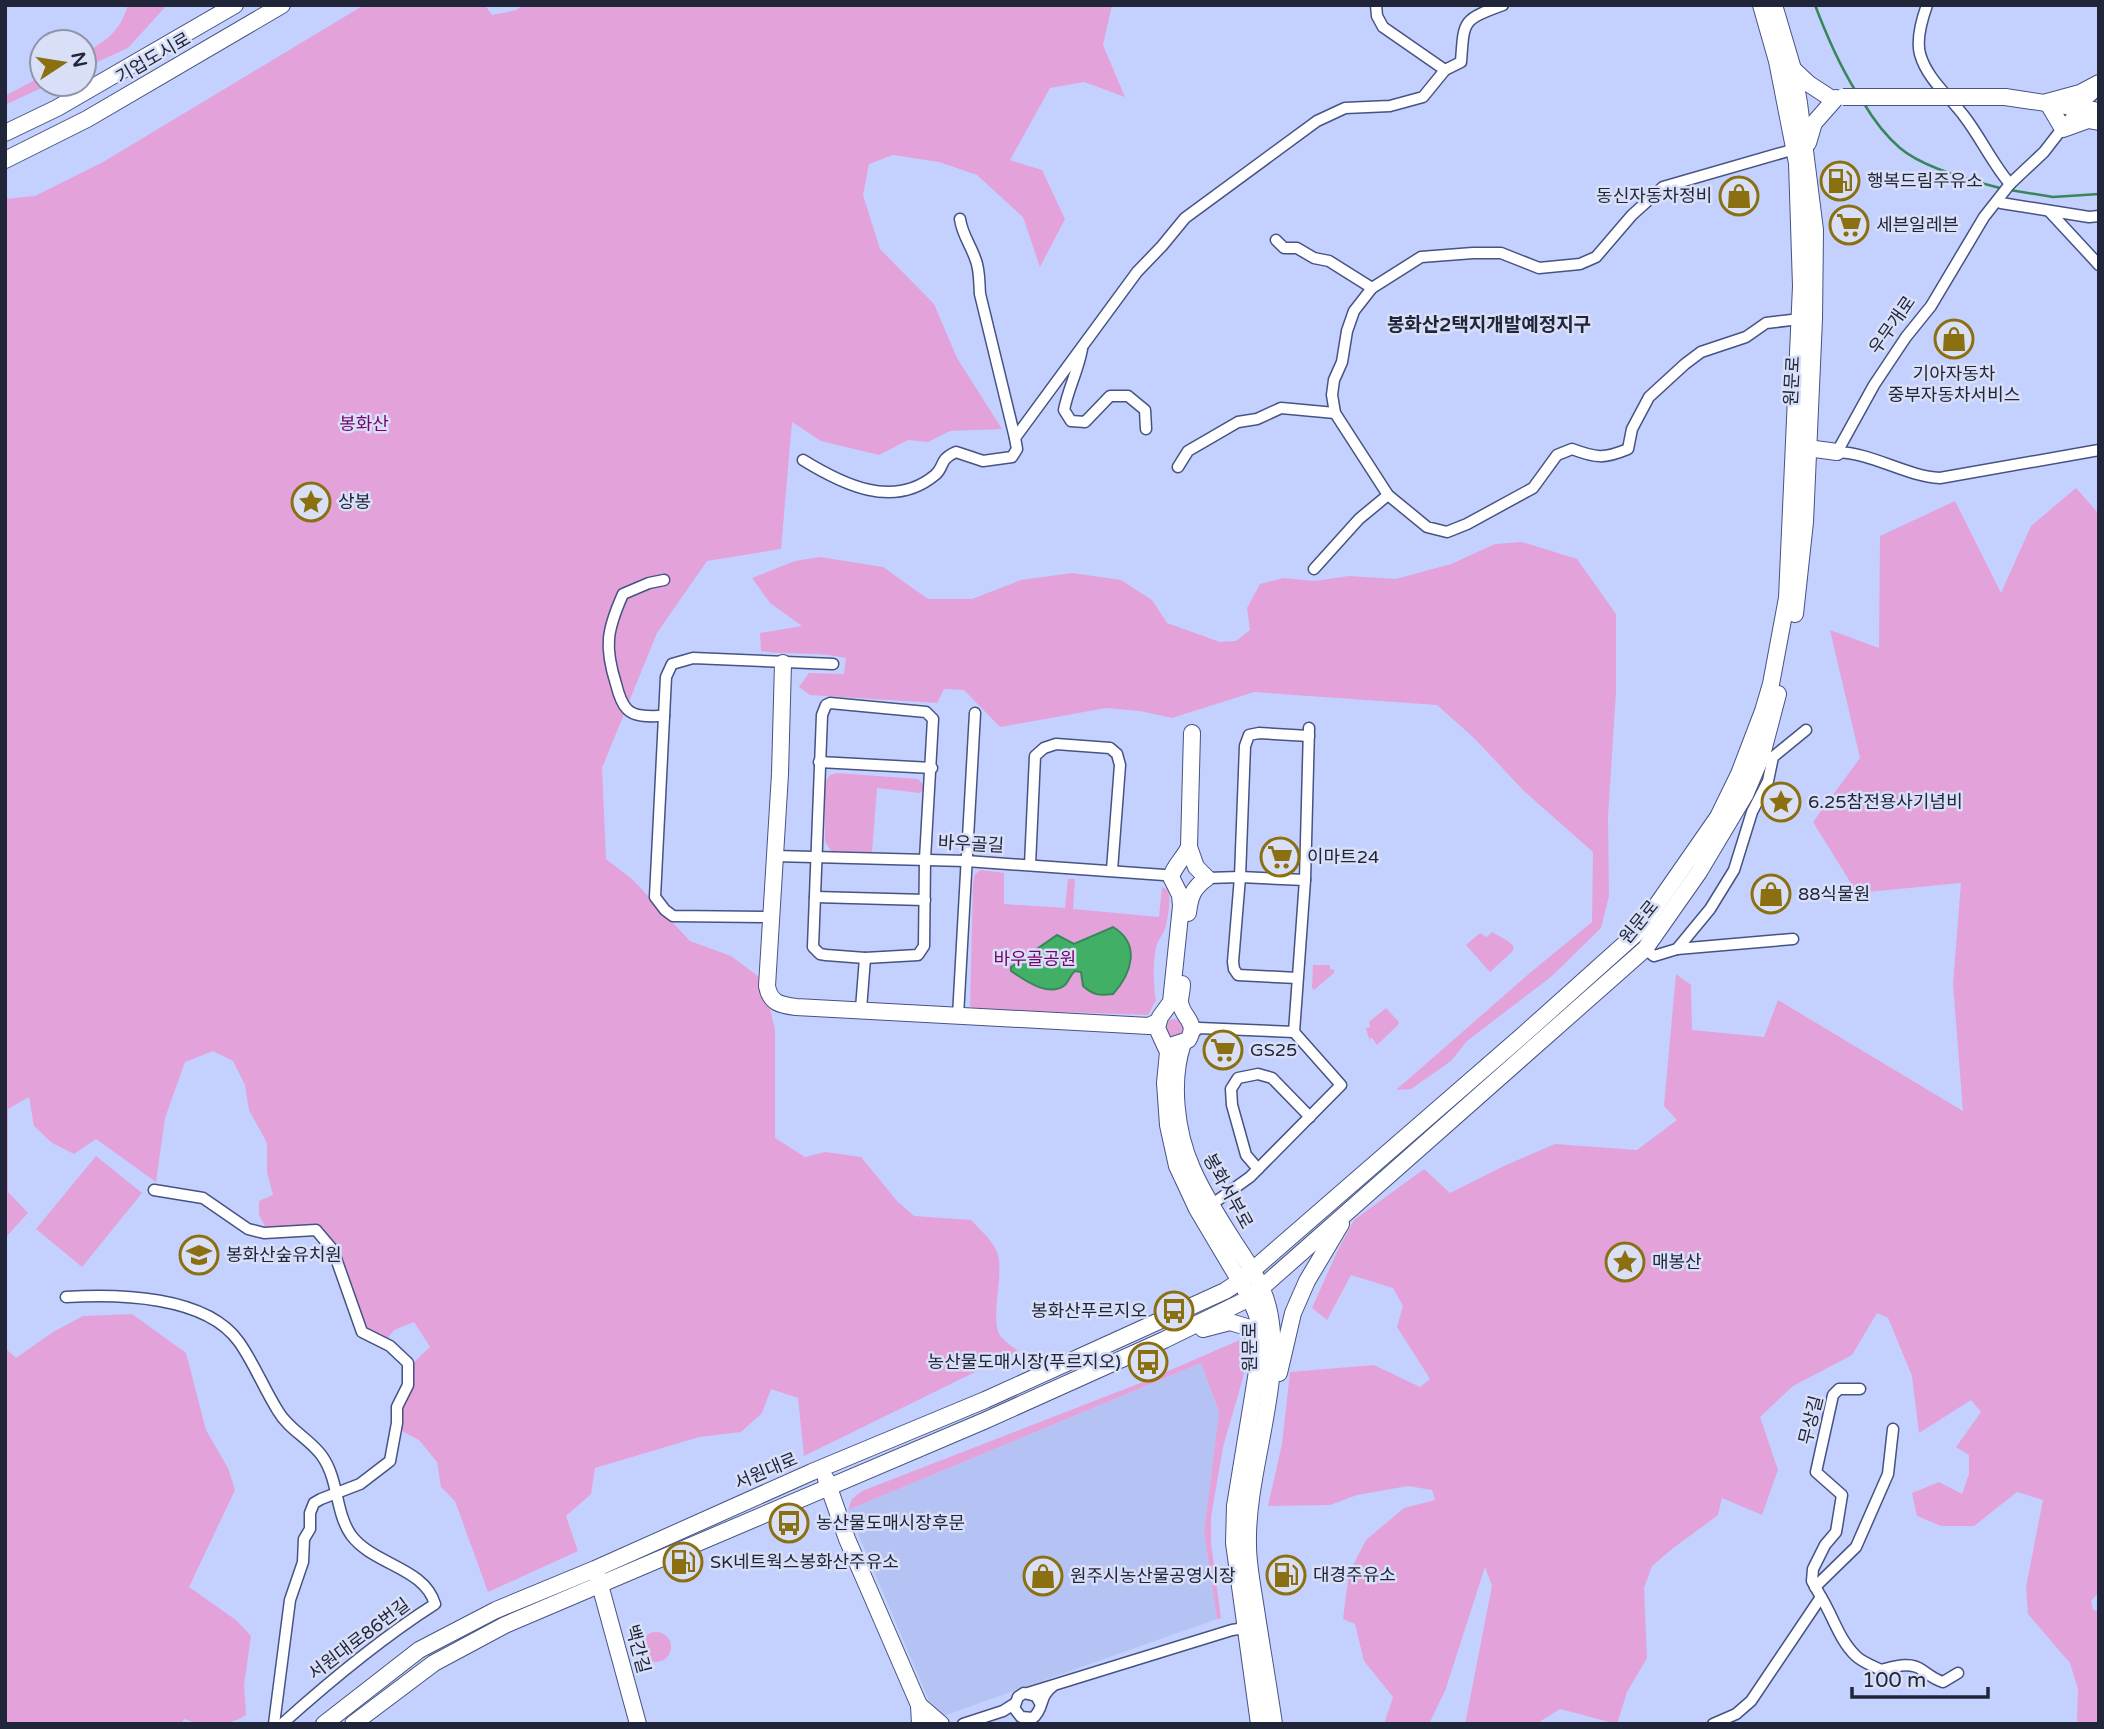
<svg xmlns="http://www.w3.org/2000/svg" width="2104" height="1729" font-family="'Varela Round','Noto Sans KR',sans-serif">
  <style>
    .built { fill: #b5c3f4 }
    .green { fill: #e4a2da }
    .water { fill: #42af67; stroke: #38865a; stroke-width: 2 }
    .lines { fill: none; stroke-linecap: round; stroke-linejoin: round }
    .stream { stroke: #38865a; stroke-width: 2.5 }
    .street-casing { stroke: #465383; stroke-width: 13 }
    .secondary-casing { stroke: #465383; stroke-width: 18 }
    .street { stroke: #fff; stroke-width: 10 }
    .secondary { stroke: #fff; stroke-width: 16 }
    .secondary-bridge-casing { stroke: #465383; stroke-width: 18; stroke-linecap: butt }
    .secondary-bridge { stroke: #fff; stroke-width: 16 }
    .labels { text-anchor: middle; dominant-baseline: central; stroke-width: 5; stroke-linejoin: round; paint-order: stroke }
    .street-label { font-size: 18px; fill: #20253a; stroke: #d8dff6 }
    .poi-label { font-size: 18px; fill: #20253a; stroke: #d8dff6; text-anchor: start }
    .park-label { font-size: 18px; fill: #75026d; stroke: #d8dff6 }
    .neighbourhood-label { font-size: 19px; font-weight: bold; fill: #20253a; stroke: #d8dff6 }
  </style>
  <rect width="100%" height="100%" fill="#c4d1fe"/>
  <path class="built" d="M1201 1363 1219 1412 1204 1532 1217 1619 943 1716 929 1701 848 1510Z"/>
  <g class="green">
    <path d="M128 5H167L128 48 84 68V53C107 41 120 31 128 5Z"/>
    <path d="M364 5H485L492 15 517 10 522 5H1112L1103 45 1125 97 1084 82 1050 88 1010 160 1042 170 1065 219 1040 267 1023 217 977 175 939 162 893 155 869 164 863 195 880 249 934 304 957 358 1002 429 950 431 928 442 908 440 879 455 821 441 792 422 781 549 707 561 657 633 602 768 606 859 633 880 690 941 731 956 763 980 775 1030V1138L805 1157 825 1152 861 1157 897 1201 914 1216 971 1220C980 1230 994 1241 998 1255 1004 1277 989 1321 1001 1337 1006 1342 1013 1347 1018 1351L804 1456 798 1398 771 1389 762 1413 741 1432 699 1437 595 1468 591 1494 566 1516 578 1551 488 1592 455 1501 441 1487 437 1462 419 1440 402 1431 401 1408 409 1367 430 1347 414 1322 394 1330 383 1344 363 1330 319 1232 267 1230 259 1215V1201L273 1195 267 1172V1143L249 1110 245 1085 233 1061 213 1051 185 1062 165 1118 156 1182 96 1139 74 1154 52 1143 34 1126 29 1097 8 1109V1192L28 1213 5 1238V199L35 196 103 162Z"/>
    <path d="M42 76V84H50L5 105V96Z"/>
    <path d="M2076 488 2099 514V1592L2091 1601 2093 1610 2099 1611V1724H2079L2077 1720 2078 1689 2070 1663 2028 1614 2026 1587 2043 1500 2017 1492 1974 1526H1941L1917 1516 1912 1493 1939 1482 1962 1494 1969 1474V1455L1956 1447 1981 1412 1971 1400 1919 1433 1912 1376 1888 1318 1877 1313 1852 1355 1793 1386 1760 1417 1778 1470 1762 1515 1722 1498 1718 1515 1672 1549 1652 1566 1644 1588 1647 1658 1627 1692 1617 1724 1560 1709 1536 1724H1465L1492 1586 1485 1567 1445 1691 1429 1724H1384L1393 1697 1364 1661 1355 1624 1343 1619 1349 1573 1366 1540 1404 1508 1435 1500 1432 1490 1408 1486 1357 1495 1330 1505 1268 1506 1282 1444 1290 1372 1374 1365 1420 1387 1430 1379 1397 1327 1403 1306 1393 1288 1351 1275 1327 1320 1312 1308 1337 1252 1354 1220 1424 1169 1450 1193 1504 1166 1555 1144 1637 1150 1677 1120 1664 1106 1676 974 1691 985 1692 1030 1764 1037 1778 1000 1963 1111 1953 984 1961 883 1857 893 1813 822 1860 758 1830 630 1879 648 1880 536 1955 501 2001 593 2031 526Z"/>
    <path d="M1522 542 1577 559 1616 614V691L1608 817 1609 896 1601 928 1552 976 1467 1041 1451 1061 1411 1089 1396 1090 1531 972 1592 922 1593 852 1523 790 1474 738 1437 705 1254 692 1172 718 1140 711 1106 708 1000 727 964 690 944 689 937 703 810 695 799 687 809 673 844 674 846 658C819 651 789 656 761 651L760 633 802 626 770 603 752 578 795 561 820 557 883 567 928 599H972L1021 580 1072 573 1121 580 1152 600 1167 623 1220 642 1236 641 1250 630 1247 608 1260 584 1283 578 1315 581 1349 576 1396 579 1451 564 1495 544Z"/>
    <path d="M837 773 918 779 924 785 923 790 920 793 877 788 872 852 831 851 825 842V782L830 775Z"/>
    <path d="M981 870 1004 873V904L1065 908 1068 879H1075L1073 909 1159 917 1162 887 1168 890C1171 900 1168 918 1165 929 1163 934 1159 939 1157 944 1153 956 1153 988 1156 1000L1148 1015 975 1009 970 1006 973 883 975 874Z"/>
    <path d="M1492 932 1508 941 1514 947 1512 952 1490 972 1466 945 1480 933 1487 937Z"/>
    <path d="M1313 965H1330V969L1334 970V973L1314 990 1312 988Z"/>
    <path d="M1386 1008 1398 1021 1399 1024 1377 1045 1372 1038 1369 1039 1366 1028 1370 1027 1369 1022Z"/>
    <circle cx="1174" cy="1028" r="9"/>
    <path d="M96 1156 142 1193 82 1267 36 1229Z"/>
    <path d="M132 1314 186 1353 206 1430 228 1468 235 1490 189 1587 236 1620 251 1636 244 1685 246 1715C227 1727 205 1726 184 1719L181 1724H5V1348L16 1358 53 1332 83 1316Z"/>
    <path d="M1242 1339 1247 1354 1243 1378 1223 1447 1211 1517V1543L1221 1618 1217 1619 1204 1532 1219 1412 1201 1363 848 1510 852 1499 862 1491 1143 1382Z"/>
    <circle cx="656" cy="1647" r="15"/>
  </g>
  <path class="water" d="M1113 927C1141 944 1132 973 1113 994 1099 996 1093 995 1083 986L1081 972 1075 971C1070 975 1069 981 1065 985 1049 998 1024 980 1011 971V967L1057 935 1074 944Z"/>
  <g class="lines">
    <g class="stream">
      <path d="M1815 5C1826 34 1839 64 1855 90"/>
      <path d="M1863 102C1873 119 1885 135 1900 148 1922 167 1972 181 2000 188"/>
      <path d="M2010 190 2053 197 2099 194"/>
    </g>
    <defs>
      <g id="street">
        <path d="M1376 5 1377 16 1383 27 1445 70"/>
        <path d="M1927 5C1922 19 1916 39 1920 54 1927 79 1949 96 1964 116 1981 138 1992 163 2010 184"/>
        <path d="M2099 89 2078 108 2044 152 2010 184 1984 217 1931 306 1906 337 1874 385 1837 452C1873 453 1905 476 1940 478L2099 450"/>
        <path d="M1795 149 1663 187 1632 215 1596 257 1580 264 1539 268 1501 253H1473L1421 257 1372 288 1354 311 1347 331 1342 362 1334 380 1332 395 1335 413 1388 495 1427 527 1447 532 1467 524 1533 488 1557 455 1572 449C1596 458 1604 459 1628 449L1632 429 1649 397 1685 364 1701 352 1746 337 1766 323 1800 319"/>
        <path d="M2001 203 2089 217 2099 216"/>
        <path d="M2049 211 2099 265"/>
        <path d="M1276 240 1284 248H1297L1314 258 1329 261 1372 288"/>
        <path d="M1082 349C1078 371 1068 389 1064 410L1071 421 1085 422 1110 396H1128L1145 410 1146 429"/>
        <path d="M1015 438 1137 272 1162 246 1185 218 1317 121 1345 108 1390 106 1423 97 1445 70 1461 62C1464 20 1462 20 1503 5"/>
        <path d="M803 460C842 484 893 510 935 475 945 467 938 460 956 452L983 461 1012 457 1017 449 1015 438 980 294C979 282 980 269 975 258 970 244 962 234 960 219"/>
        <path d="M1178 467 1188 451 1238 422 1257 419 1281 408 1335 413"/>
        <path d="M1314 569 1359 519 1388 495"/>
        <path d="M830 703 926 712 933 719 925 859 924 946 918 955 865 958 826 955 820 954 813 947 822 715 826 705Z"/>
        <path d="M664 716C653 716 635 718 627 709 621 703 618 692 616 684 604 646 607 630 623 594L649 583 664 580"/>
        <path d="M819 762 932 768"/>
        <path d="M775 856 966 861 1164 875"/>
        <path d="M1030 865 1035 756 1044 748 1056 744 1110 748 1117 754 1120 765 1112 870"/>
        <path d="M1207 878 1240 877 1305 880"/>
        <path d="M815 897 925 900"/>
        <path d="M772 917 673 916 665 910 655 897 666 677 672 664 693 658 833 664"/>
        <path d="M1645 949 1654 956 1677 949 1710 909 1734 870 1752 812 1768 781 1773 757 1806 730"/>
        <path d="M1677 949 1793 939"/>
        <path d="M1297 978 1238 975 1234 969 1233 962 1240 877 1245 746 1249 735 1259 733 1309 736"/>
        <path d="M861 1009 865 958"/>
        <path d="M958 1016 975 713"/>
        <path d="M1191 1035 1199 1028 1294 1032"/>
        <path d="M1258 1169 1246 1155 1232 1105 1231 1089 1238 1078 1258 1074 1272 1078 1310 1117"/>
        <path d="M154 1190 203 1198 248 1229 264 1233 316 1230 333 1250 362 1332 390 1346 408 1363V1385L397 1407V1423L390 1461 360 1484 321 1499 314 1503 310 1513V1529L304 1539 303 1562 290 1600 274 1724"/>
        <path d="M1211 1205 1250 1177 1341 1085 1294 1032 1305 880 1309 728"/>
        <path d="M66 1297C117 1294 206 1295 239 1342 254 1363 264 1389 278 1411 289 1430 310 1439 322 1456 339 1480 335 1512 351 1535 373 1565 424 1567 435 1604 380 1639 331 1680 282 1724"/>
        <path d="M1815 1587 1856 1547 1888 1474 1893 1429"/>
        <path d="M1821 1597C1833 1616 1839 1640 1856 1656 1862 1662 1873 1666 1881 1670 1894 1667 1910 1661 1922 1670 1930 1675 1933 1679 1943 1682L1958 1673"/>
        <path d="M1028 1693 1232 1630 1245 1628"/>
        <path d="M1040 1703 1036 1696 1024 1693 1018 1697 1014 1708 1021 1717 1033 1718C1045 1708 1038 1697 1053 1686"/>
        <path d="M963 1724 1003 1711 1014 1704"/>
        <path d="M1713 1724 1736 1714 1751 1701 1821 1597 1812 1581 1813 1569 1825 1545 1836 1532 1842 1495 1816 1472 1833 1395 1839 1389H1860"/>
      </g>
      <g id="secondary">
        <path d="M1774 5 1793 69 1799 103 1815 230 1814 319 1805 522 1795 614"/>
        <path d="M1793 69 1809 84 1832 99"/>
        <path d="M2099 83 2080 93 2047 102 2063 129 2088 120 2099 122"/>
        <path d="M2005 97 2099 111"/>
        <path d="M5 133 57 108 235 5"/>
        <path d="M1808 143 1814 123 1836 98"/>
        <path d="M5 160 87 119 282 5"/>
        <path d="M1800 447 1837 452"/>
        <path d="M783 663 780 774 767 986C770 1003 780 1005 796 1007L1149 1026 1157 1022"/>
        <path d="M1189 847C1184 858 1174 866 1171 877L1180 895 1181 906 1171 1002 1160 1017 1157 1028 1168 1052 1165 1083 1168 1125 1177 1166 1197 1209 1250 1298 1257 1315 1262 1341 1235 1506 1234 1543 1259 1724"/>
        <path d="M1188 913C1190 896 1193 888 1207 878L1196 867 1189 847 1192 733"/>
        <path d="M1183 1043C1170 1081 1176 1132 1192 1168 1203 1194 1219 1218 1234 1242 1248 1263 1262 1283 1268 1307 1286 1380 1246 1469 1248 1545 1248 1564 1252 1584 1255 1603 1261 1643 1268 1683 1274 1724"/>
        <path d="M1173 1045 1188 1040C1199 1022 1182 1018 1180 1002 1180 997 1182 990 1182 984"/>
        <path d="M1203 1329 1230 1322 1250 1328 1256 1343"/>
        <path d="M1279 1373 1293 1313 1307 1281 1341 1224"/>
        <path d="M826 1479 847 1539 919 1705 920 1724"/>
        <path d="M597 1574 638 1724"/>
        <path d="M919 1705 941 1724"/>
        <path d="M324 1724 419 1650 496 1610 595 1569 812 1472 985 1400 1225 1291 1240 1281 1523 1035 1638 932 1718 817 1739 774 1763 711 1771 684 1787 598 1801 286 1797 163 1777 61 1761 5"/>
        <path d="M353 1724 434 1663 505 1625 984 1421 1164 1340 1250 1298 1645 949 1699 872 1745 795 1762 755 1778 694"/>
      </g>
    </defs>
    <use href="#street" class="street-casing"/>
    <use href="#secondary" class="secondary-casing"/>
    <use href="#street" class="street"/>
    <use href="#secondary" class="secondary"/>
    <defs>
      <path id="secondary-bridge" d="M1843 97H2005"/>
    </defs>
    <use href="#secondary-bridge" class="secondary-bridge-casing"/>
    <use href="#secondary-bridge" class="secondary-bridge"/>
  </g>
  <defs>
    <symbol id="fuel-ring" viewBox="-11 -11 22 22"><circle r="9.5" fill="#d8dff6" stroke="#8a7011" stroke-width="1.5"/><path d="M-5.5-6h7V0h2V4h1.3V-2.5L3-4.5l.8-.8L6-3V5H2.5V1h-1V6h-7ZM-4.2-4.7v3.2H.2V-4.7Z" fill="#8a7011"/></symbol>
    <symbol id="shop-ring" viewBox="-11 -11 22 22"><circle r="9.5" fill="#d8dff6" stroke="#8a7011" stroke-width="1.5"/><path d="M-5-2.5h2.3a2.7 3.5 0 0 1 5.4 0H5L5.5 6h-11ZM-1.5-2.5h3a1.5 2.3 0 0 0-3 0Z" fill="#8a7011"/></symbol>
    <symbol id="supermarket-ring" viewBox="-11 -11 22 22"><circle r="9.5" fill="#d8dff6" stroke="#8a7011" stroke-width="1.5"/><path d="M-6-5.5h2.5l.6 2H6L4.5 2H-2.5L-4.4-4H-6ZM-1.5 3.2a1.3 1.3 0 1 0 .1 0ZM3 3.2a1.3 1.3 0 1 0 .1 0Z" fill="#8a7011"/></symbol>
    <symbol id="sight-ring" viewBox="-11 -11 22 22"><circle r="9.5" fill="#d8dff6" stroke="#8a7011" stroke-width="1.5"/><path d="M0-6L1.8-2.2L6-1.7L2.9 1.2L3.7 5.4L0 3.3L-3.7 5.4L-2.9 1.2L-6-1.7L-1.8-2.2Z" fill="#8a7011"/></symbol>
    <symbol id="school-ring" viewBox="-11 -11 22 22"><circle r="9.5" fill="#d8dff6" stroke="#8a7011" stroke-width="1.5"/><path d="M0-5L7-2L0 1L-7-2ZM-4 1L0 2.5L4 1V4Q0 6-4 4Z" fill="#8a7011"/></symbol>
    <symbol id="bus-ring" viewBox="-11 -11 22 22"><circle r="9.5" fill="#d8dff6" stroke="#8a7011" stroke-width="1.5"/><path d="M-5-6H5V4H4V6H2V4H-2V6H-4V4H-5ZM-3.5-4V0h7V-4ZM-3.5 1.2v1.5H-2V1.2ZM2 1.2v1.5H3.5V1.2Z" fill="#8a7011"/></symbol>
  </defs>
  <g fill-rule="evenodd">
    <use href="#fuel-ring" x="1818" y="159" width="44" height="44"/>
    <use href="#shop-ring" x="1717" y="174" width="44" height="44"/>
    <use href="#supermarket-ring" x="1827" y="203" width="44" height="44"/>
    <use href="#shop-ring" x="1932" y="317" width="44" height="44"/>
    <use href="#sight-ring" x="289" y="480" width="44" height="44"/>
    <use href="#sight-ring" x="1759" y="780" width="44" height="44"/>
    <use href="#supermarket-ring" x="1258" y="835" width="44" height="44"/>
    <use href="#shop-ring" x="1749" y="872" width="44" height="44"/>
    <use href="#supermarket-ring" x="1201" y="1028" width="44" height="44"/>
    <use href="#school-ring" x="177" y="1233" width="44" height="44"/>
    <use href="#sight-ring" x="1603" y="1240" width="44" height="44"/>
    <use href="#bus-ring" x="1152" y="1289" width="44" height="44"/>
    <use href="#bus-ring" x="1126" y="1340" width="44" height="44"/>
    <use href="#bus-ring" x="767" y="1501" width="44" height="44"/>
    <use href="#fuel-ring" x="661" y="1540" width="44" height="44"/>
    <use href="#fuel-ring" x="1264" y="1553" width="44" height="44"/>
    <use href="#shop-ring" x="1021" y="1554" width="44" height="44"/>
  </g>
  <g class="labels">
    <g class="street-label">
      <text transform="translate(153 58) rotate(-30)">기업도시로</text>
      <text transform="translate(1892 325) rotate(-55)">우무개로</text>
      <text transform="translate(1792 381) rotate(-87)">원문로</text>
      <text transform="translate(971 844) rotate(3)">바우골길</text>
      <text transform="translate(1639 922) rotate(-51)">원문로</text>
      <text transform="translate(1228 1191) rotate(61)">봉화서부로</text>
      <text transform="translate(1250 1347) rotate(-90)">원문로</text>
      <text transform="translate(1811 1420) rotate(-76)">무상길</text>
      <text transform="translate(766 1471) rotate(-23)">서원대로</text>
      <text transform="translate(359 1639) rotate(-37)">서원대로86번길</text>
      <text transform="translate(638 1649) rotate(75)">백간길</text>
    </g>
    <g class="poi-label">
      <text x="1867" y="181">행복드림주유소</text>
      <text x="1712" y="196" text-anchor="end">동신자동차정비</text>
      <text x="1876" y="225">세븐일레븐</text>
      <text x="1954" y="374" text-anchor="middle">기아자동차<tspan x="1954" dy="21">중부자동차서비스</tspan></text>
      <text x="338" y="502">상봉</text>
      <text x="1808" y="802">6.25참전용사기념비</text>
      <text x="1307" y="857">이마트24</text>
      <text x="1798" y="894">88식물원</text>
      <text x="1250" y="1050">GS25</text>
      <text x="226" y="1255">봉화산숲유치원</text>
      <text x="1652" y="1262">매봉산</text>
      <text x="1147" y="1311" text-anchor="end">봉화산푸르지오</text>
      <text x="1121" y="1362" text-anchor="end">농산물도매시장(푸르지오)</text>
      <text x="816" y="1523">농산물도매시장후문</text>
      <text x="710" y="1562">SK네트웍스봉화산주유소</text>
      <text x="1313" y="1575">대경주유소</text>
      <text x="1070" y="1576">원주시농산물공영시장</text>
    </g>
    <g class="park-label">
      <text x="364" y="424">봉화산</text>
      <text x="1035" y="959">바우골공원</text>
    </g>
    <g class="neighbourhood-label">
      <text x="1489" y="325">봉화산2택지개발예정지구</text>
    </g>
  </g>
  <rect width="2104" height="1729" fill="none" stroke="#20253a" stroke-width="14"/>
  <g transform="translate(63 63) rotate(78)"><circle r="33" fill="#d8dff6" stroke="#8e95ab" stroke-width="2"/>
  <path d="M0-5L12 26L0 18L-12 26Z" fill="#8a7011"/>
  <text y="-10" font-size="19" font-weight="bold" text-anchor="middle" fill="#20253a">N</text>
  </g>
  <path d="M1852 1687v10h136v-10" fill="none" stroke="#20253a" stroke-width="3.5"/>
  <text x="1862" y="1687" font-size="21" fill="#20253a" stroke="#d8dff6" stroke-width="5" paint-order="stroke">100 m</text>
</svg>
